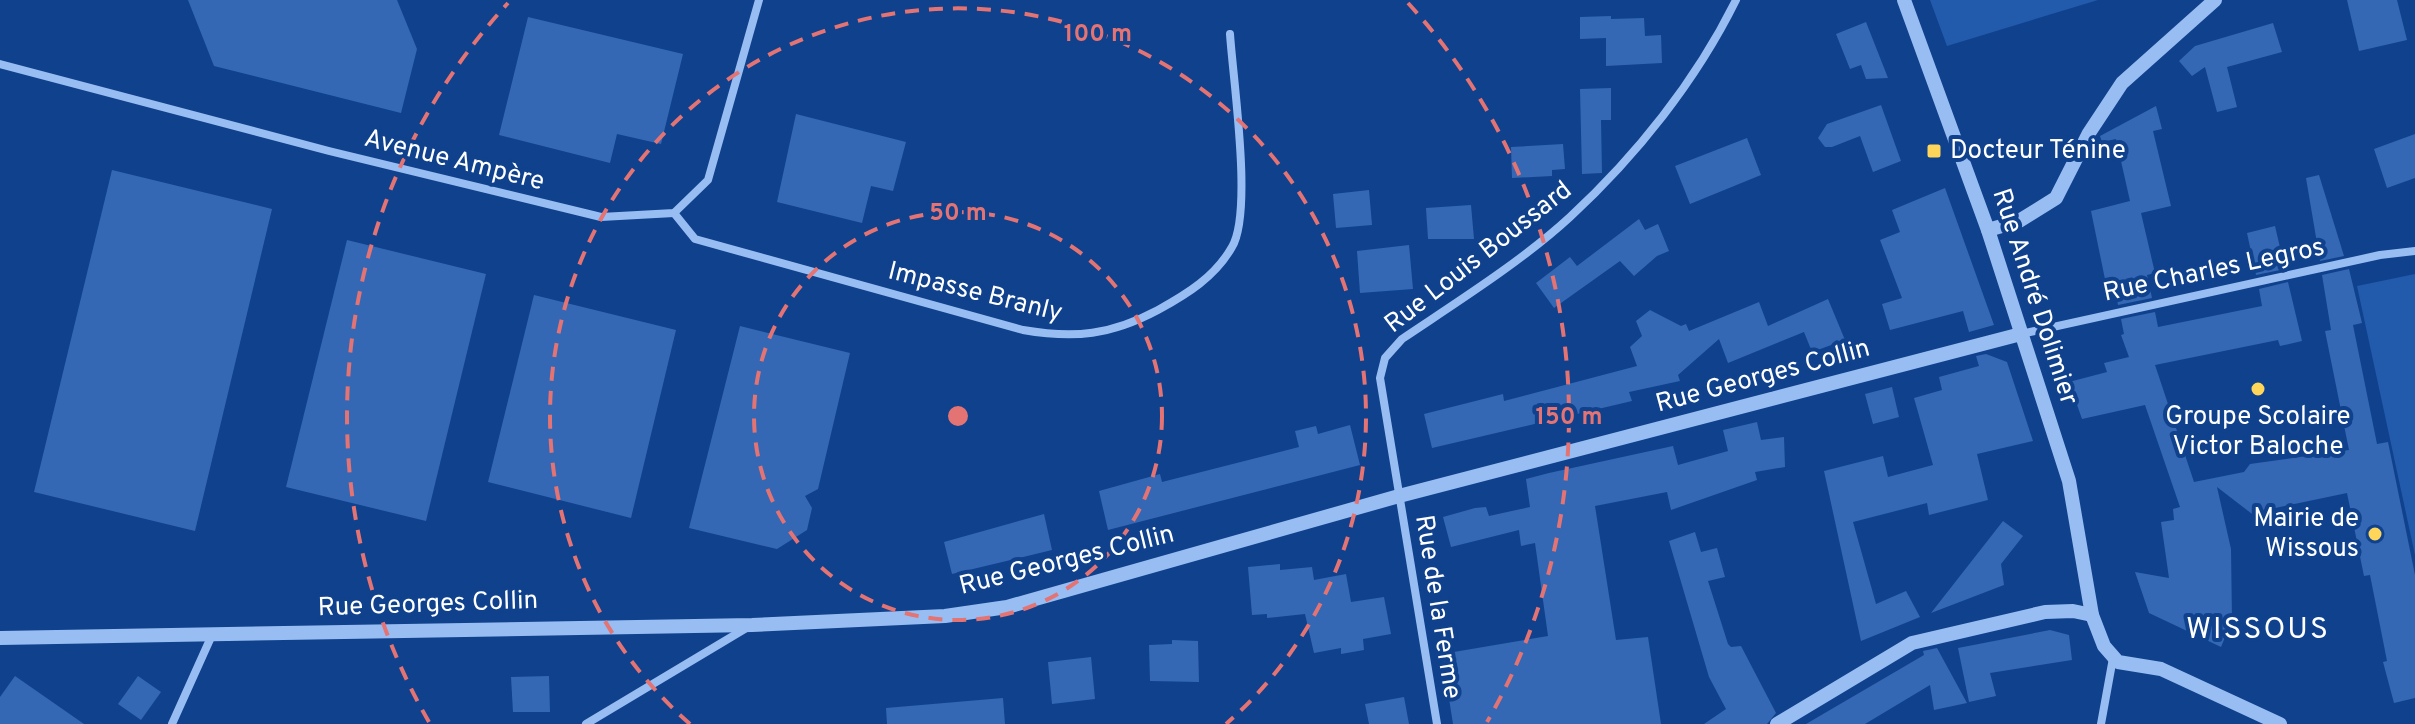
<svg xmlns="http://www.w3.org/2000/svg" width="2415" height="724" font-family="Overpass,sans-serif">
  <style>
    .green { fill: #225aac }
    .building { fill: #3468b4 }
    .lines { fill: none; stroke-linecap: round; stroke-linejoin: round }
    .minor { stroke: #98bdf2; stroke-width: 8 }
    .tertiary { stroke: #98bdf2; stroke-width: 14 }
    .ring { fill: none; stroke: #e47373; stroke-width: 4; stroke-dasharray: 14 10 }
    .poi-dot { fill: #ffd659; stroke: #10418d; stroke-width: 3 }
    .labels { text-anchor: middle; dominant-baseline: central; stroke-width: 8; stroke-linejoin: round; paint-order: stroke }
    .poi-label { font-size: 26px; fill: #fff; stroke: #10418d; text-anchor: start }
    .street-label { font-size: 26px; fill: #fff; stroke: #10418d }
    .quarter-label { font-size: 30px; letter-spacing: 2px; fill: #fff; stroke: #10418d }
    .centre { fill: #e47373; stroke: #10418d; stroke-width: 4 }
    .ring-label { font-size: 24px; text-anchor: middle; font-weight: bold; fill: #e47373; stroke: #10418d; stroke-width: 8; stroke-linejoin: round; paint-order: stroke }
  </style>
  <rect width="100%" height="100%" fill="#10418d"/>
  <g class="green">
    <path d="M1930 0H2098L1947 46Z"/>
    <path d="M2415 274V555L2357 286Z"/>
  </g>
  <g class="building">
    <path d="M188 0H397L417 49 401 113 214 66Z"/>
    <path d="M2347 0H2397L2407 40 2359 51Z"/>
    <path d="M1611 16V19L1644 18 1645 36 1661 35 1662 63 1606 66V38L1580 39V17Z"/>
    <path d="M528 17 683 54 661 144 617 134 610 163 499 135Z"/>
    <path d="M1866 22 1888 78 1866 79 1861 65 1850 69 1836 34Z"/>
    <path d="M2273 23 2282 52 2227 67 2237 107 2217 112 2205 67 2192 76 2179 61 2195 46Z"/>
    <path d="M1611 88V120H1601L1602 173 1582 174 1580 89Z"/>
    <path d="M1881 105 1901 161 1873 172 1860 136 1832 147H1825L1818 138 1827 124Z"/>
    <path d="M2156 106 2162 129 2153 131 2171 206 2141 213 2155 273 2147 275 2152 298 2118 305 2114 283 2106 284 2091 211 2130 201 2116 139 2102 142 2100 136Z"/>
    <path d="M796 114 906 142 893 191 871 186 862 223 777 202Z"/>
    <path d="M2415 134V178L2387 188 2374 149Z"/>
    <path d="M1747 138 1761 175 1690 204 1675 166Z"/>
    <path d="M1563 144 1565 169 1552 170V176L1512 178 1511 147Z"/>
    <path d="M112 170 272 209 195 531 34 492Z"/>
    <path d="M2319 175 2344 256 2320 261 2306 178Z"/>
    <path d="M1945 188 1994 325 1969 332 1963 311 1890 330 1882 304 1902 298 1880 240 1900 232 1892 210Z"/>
    <path d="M1369 190 1372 225 1336 228 1333 194Z"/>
    <path d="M1471 205 1474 239H1428L1426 208Z"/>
    <path d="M1639 219 1645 230 1658 224 1669 251 1657 256 1634 276 1620 261 1554 308 1536 283 1570 257 1577 266Z"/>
    <path d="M2275 226 2285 269 2256 275 2247 233Z"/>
    <path d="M347 240 486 274 426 521 286 487Z"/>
    <path d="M1409 245 1413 289 1360 293 1357 251Z"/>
    <path d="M2349 269 2362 323 2353 325 2377 444 2388 442 2415 575V698L2394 703 2383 662 2387 661 2370 575 2364 576 2347 493 2261 511 2256 517 2217 487 2231 549 2232 620 2221 647 2149 613 2135 572 2169 578 2161 522 2174 520 2173 509 2180 507 2145 405 2082 419 2069 382 2107 372 2104 363 2129 357 2121 335 2124 334 2121 319 2155 312 2158 327 2262 306 2259 289 2288 282 2302 341 2280 346 2278 340 2155 365 2194 482 2244 472 2250 464 2349 450 2325 331 2331 330 2322 275Z"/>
    <path d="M534 295 676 330 631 518 488 482Z"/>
    <path d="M1828 299 1845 340 1812 352 1804 332 1728 363 1719 339 1678 375 1680 381 1629 392 1632 401 1432 448 1424 414 1503 394 1504 401 1637 366 1630 347 1642 336 1636 321 1650 310 1681 326 1686 324 1689 331 1759 302 1768 326Z"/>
    <path d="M740 326 850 353 818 489 805 496 812 508 807 530 777 549 689 528Z"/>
    <path d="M1986 354 2007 362 2033 441 1977 454 1988 500 1929 515 1927 503 1853 522 1876 604 1906 591 1920 617 1861 641 1824 471 1883 456 1888 477 1933 465 1914 398 1942 390 1939 377 1979 366 1976 356Z"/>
    <path d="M1892 387 1899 417 1873 424 1865 394Z"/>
    <path d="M1757 422 1761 440 1784 437 1785 467 1755 472 1757 480 1671 510 1667 492 1595 506 1616 640 1648 637 1661 724H1453L1442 654 1548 636 1535 543 1521 546 1519 530 1451 547 1443 517 1475 508 1486 507 1489 516 1530 507 1526 479 1549 473 1673 446 1678 465 1728 451 1723 430Z"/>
    <path d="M1350 425 1360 465 1108 530 1099 491 1160 474 1162 482 1299 447 1295 431 1316 426 1318 434Z"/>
    <path d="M1044 514 1052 550 952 574 944 542Z"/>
    <path d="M2003 521 2023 536 2001 564 2004 585 1931 613Z"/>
    <path d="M1695 532 1701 552 1717 548 1725 577 1708 581 1728 644 1731 647 1741 646 1776 713 1767 724H1704L1726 709 1709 677 1669 541Z"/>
    <path d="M1280 564V570L1312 567 1314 580 1346 574 1351 602 1384 597 1391 634 1363 639 1364 650 1341 654V648L1314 653 1305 614 1267 618V614L1252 615 1248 567Z"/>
    <path d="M2050 630 2069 635 2072 660 1990 673 1996 696 1969 702 1958 648Z"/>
    <path d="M1172 640 1198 641 1199 682 1150 681 1149 645 1172 644Z"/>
    <path d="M1937 648 1967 703 1934 710 1930 685 1865 724H1806L1924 655 1923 651Z"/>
    <path d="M1091 657 1095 699 1052 704 1048 662Z"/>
    <path d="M15 676 84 724H0V697Z"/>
    <path d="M138 676 161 692 141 720 118 704Z"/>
    <path d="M549 676 550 712H513L511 677Z"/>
    <path d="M1404 697 1409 724H1369L1365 704Z"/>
    <path d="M1003 698 1005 724H887L886 708Z"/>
  </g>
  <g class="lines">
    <g class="minor">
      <path d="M0 64 329 151 601 217 674 213 708 180 759 0"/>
      <path d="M674 213 695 239 1023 330C1075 339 1111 335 1158 310 1187 294 1215 277 1232 247 1253 212 1233 80 1230 34"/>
      <path d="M2021 334 2380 255 2415 251"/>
      <path d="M172 724 212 635"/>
      <path d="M586 724 748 627"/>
      <path d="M1437 724 1380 378 1385 358 1402 339C1457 302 1521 262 1570 217 1636 156 1696 81 1736 0"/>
      <path d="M2101 724 2113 658"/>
    </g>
    <g class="tertiary">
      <path d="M1904 0 1988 230 2069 481 2092 615 2104 646 2118 662 2161 669 2280 724"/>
      <path d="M1988 230 2019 221 2056 198 2089 133 2122 83 2215 0"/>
      <path d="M0 638 752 625 945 616 1007 607 1399 496 2021 334"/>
      <path d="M1777 724 1912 643 2045 612 2073 611 2092 615"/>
    </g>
  </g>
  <g class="ring">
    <circle cx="958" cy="416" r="204"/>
    <path d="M690 724A408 408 0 1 1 1226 724"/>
    <path d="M429 722A611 611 0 0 1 508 3M1408 3A611 611 0 0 1 1487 722"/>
  </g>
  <g class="poi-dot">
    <rect x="1926" y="143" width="16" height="16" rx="4"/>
    <circle cx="2258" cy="389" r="8"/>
    <circle cx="2375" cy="534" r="8"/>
  </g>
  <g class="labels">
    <g class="poi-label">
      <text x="1950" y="151">Docteur Ténine</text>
      <text x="2258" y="417" text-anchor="middle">Groupe Scolaire<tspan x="2258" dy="30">Victor Baloche</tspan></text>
      <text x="2359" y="519" text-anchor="end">Mairie de<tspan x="2359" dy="30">Wissous</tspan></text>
    </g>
    <g class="street-label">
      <text transform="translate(454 161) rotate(14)">Avenue Ampère</text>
      <text transform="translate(1479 258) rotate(-38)">Rue Louis Boussard</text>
      <text transform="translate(2214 271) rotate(-12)">Rue Charles Legros</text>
      <text transform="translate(975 293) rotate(14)">Impasse Branly</text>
      <text transform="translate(2034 297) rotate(72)">Rue André Dolimier</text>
      <text transform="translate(1763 377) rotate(-15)">Rue Georges Collin</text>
      <text transform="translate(1067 561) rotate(-14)">Rue Georges Collin</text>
      <text transform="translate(428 605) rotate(-2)">Rue Georges Collin</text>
      <text transform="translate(1437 607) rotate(81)">Rue de la Ferme</text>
    </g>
    <g class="quarter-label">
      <text x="2258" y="630">WISSOUS</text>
    </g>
  </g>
  <circle cx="958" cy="416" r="12" class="centre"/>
  <g class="ring-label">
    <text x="1098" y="41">100 m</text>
    <text x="958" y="220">50 m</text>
    <text x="1569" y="424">150 m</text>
  </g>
</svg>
